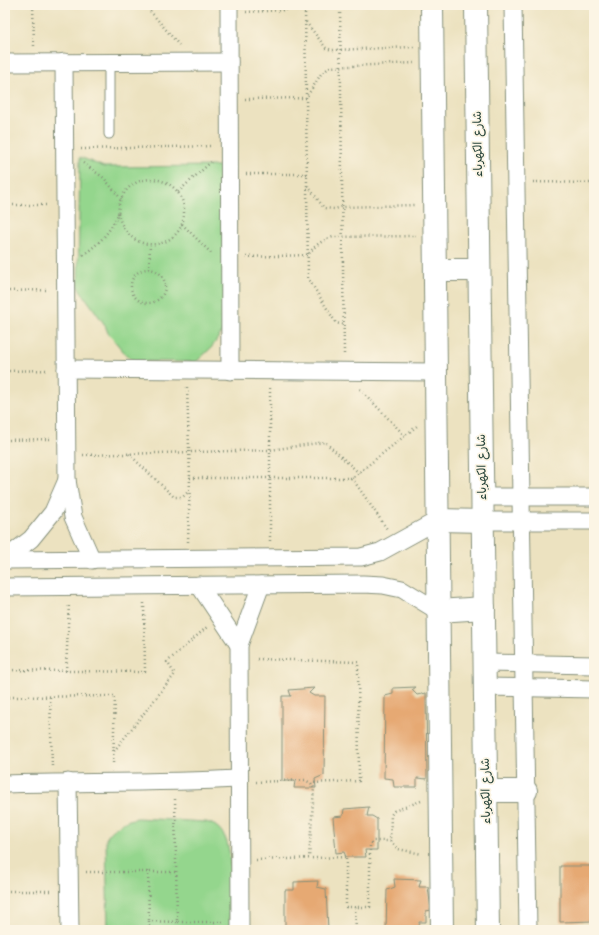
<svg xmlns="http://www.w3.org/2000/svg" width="599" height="935" font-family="'Architects Daughter','Playpen Sans Arabic',sans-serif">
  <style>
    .green { fill: #94d68d; stroke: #5a8a60 }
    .building { fill: #e6a973 }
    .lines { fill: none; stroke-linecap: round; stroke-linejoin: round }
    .service-casing { stroke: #86907a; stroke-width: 11 }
    .minor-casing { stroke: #86907a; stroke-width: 19 }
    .tertiary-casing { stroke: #86907a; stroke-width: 24 }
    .path { stroke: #86907a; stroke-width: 2.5; stroke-dasharray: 1 3; stroke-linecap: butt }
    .service { stroke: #fff; stroke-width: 9 }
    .minor { stroke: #fff; stroke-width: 17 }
    .tertiary { stroke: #fff; stroke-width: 22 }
    .labels { text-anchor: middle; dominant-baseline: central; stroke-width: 3.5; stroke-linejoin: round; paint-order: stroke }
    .street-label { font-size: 12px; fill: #1f3d34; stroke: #fcf5e5 }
  </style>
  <rect width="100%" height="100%" fill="#fcf5e5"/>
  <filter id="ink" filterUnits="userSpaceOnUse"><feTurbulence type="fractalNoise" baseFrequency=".025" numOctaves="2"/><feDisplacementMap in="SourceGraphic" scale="8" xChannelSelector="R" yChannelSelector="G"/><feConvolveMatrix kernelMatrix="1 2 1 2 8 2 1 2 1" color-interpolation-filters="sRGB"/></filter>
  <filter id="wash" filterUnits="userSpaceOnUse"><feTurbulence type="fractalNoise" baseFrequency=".012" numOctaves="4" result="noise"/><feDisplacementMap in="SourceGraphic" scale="16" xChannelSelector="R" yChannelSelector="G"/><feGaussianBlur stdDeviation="0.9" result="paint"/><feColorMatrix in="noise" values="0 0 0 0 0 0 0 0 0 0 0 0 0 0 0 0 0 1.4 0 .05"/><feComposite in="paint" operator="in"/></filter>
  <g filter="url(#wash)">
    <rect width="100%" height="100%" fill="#ece2c0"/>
    <g class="green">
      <path d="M229 151 224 329 212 347 196 362 135 361 128 357 108 333 105 325 78 287 80 157 104 167 220 166Z"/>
      <path d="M137 818 206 822C234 828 230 865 230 886 230 901 230 915 230 930H108L106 839C112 828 125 820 137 818Z"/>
    </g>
    <g id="blocks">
      <g class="building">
        <path d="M416 687 412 690 417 695 426 693 427 779 417 778V787H394L393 779 384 778 385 696 393 694V688Z"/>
        <path d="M314 688 309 693 314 696H325L324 775 315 779 316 788H294L295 781H282V696H291L289 690Z"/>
        <path d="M369 807 367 816H372L377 819V850H365L366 857H346L344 852 336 853 333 817 343 816 344 809Z"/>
        <path d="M560 866H594V921L560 922Z"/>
        <path d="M394 879 421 880 419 887H428L431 910 426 911V922H419L420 930H386L387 890 395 887Z"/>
        <path d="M318 881 317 887 326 889 328 930H285V890H294V882Z"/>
      </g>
    </g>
  </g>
  <g filter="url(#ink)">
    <use href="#blocks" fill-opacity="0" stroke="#86907a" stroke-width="1"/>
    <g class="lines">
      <defs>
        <path id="service" d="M109 62V134"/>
        <g id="minor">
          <path d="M229 5 230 371"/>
          <path d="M513 5 528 930"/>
          <path d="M64 62 67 480 73 517 92 560"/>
          <path d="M5 63 229 62"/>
          <path d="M66 369 436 372"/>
          <path d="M482 497H594"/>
          <path d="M483 521H594"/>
          <path d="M5 559 31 539 53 512 67 480"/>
          <path d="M5 560 361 557 380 552 438 520"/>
          <path d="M199 585 239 645"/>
          <path d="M5 587 363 584 383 585 402 589 438 611"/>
          <path d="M484 663 594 665"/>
          <path d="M485 687 594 689"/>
          <path d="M68 782 70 930"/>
          <path d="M5 784C83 782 161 783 239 779"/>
          <path d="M240 930 239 645 261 585"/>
        </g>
        <g id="tertiary">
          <path d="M432 5 442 930"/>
          <path d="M476 5 488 930"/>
          <path d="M435 270H479"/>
          <path d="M438 520 483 521"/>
          <path d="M438 611 484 608"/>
          <path d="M486 791H526"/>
        </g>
      </defs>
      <use href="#service" class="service-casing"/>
      <use href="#minor" class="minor-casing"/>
      <use href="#tertiary" class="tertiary-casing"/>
      <g class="path">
        <path d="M33 5 34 46"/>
        <path d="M145 5 179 45"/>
        <path d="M305 5 308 278 336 323 344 325"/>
        <path d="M340 5 344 354"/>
        <path d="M246 12 306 9"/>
        <path d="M306 22 326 48 332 50 414 47"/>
        <path d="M245 99 306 98 321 74 330 67 414 63"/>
        <path d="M81 149 212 146"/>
        <path d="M83 163 104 178 121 199"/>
        <path d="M246 174H307"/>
        <path d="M533 182 594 183"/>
        <path d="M308 186 324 208 335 209 342 207 415 205"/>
        <path d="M178 192 211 162"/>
        <path d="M5 205H48"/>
        <path d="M182 224 213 255"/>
        <path d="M83 255C94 247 104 239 111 227 113 223 117 218 118 214 119 209 118 204 121 199 131 176 160 173 176 190 181 196 184 203 184 210 186 250 128 260 118 213"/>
        <path d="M246 257 308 255C315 245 321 241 333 237L416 236"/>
        <circle cx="148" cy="286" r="17"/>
        <path d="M149 269 150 245"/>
        <path d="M5 291 49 290"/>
        <path d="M5 371 48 370"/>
        <path d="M187 387 190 478"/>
        <path d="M270 388V541"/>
        <path d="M360 389 405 436"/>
        <path d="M5 440 50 439"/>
        <path d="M129 454 174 497H183L189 491"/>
        <path d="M83 455 270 450 325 442 359 473"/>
        <path d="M352 478 387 529"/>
        <path d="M188 542 190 478H352L417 426"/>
        <path d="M257 659 358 662 359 781 311 783"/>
        <path d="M5 670 145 672 144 603"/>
        <path d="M66 671 69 603"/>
        <path d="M5 697 115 696 113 765"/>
        <path d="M50 697 52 766"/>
        <path d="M114 751 175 674 167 662 207 627"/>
        <path d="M256 782 305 780 311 783 314 788 309 858"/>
        <path d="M175 799 177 922H223"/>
        <path d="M421 801 394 811 391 815 390 841 398 849 422 854"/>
        <path d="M256 860 346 857V907H370V844L373 841H390"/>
        <path d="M148 871 149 921"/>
        <path d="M86 872H176"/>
        <path d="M5 891H53"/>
        <path d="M355 907 356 930"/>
        <path d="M149 930V921L177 922"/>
      </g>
      <use href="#service" class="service"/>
      <use href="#minor" class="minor"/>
      <use href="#tertiary" class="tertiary"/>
    </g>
  </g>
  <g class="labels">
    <g class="street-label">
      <text transform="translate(478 144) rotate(-91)">شارع الكهرباء</text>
      <text transform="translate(482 467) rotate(-91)">شارع الكهرباء</text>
      <text transform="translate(486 791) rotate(-91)">شارع الكهرباء</text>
    </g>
  </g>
  <rect width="599" height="935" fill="none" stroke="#fcf5e5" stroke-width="20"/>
</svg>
